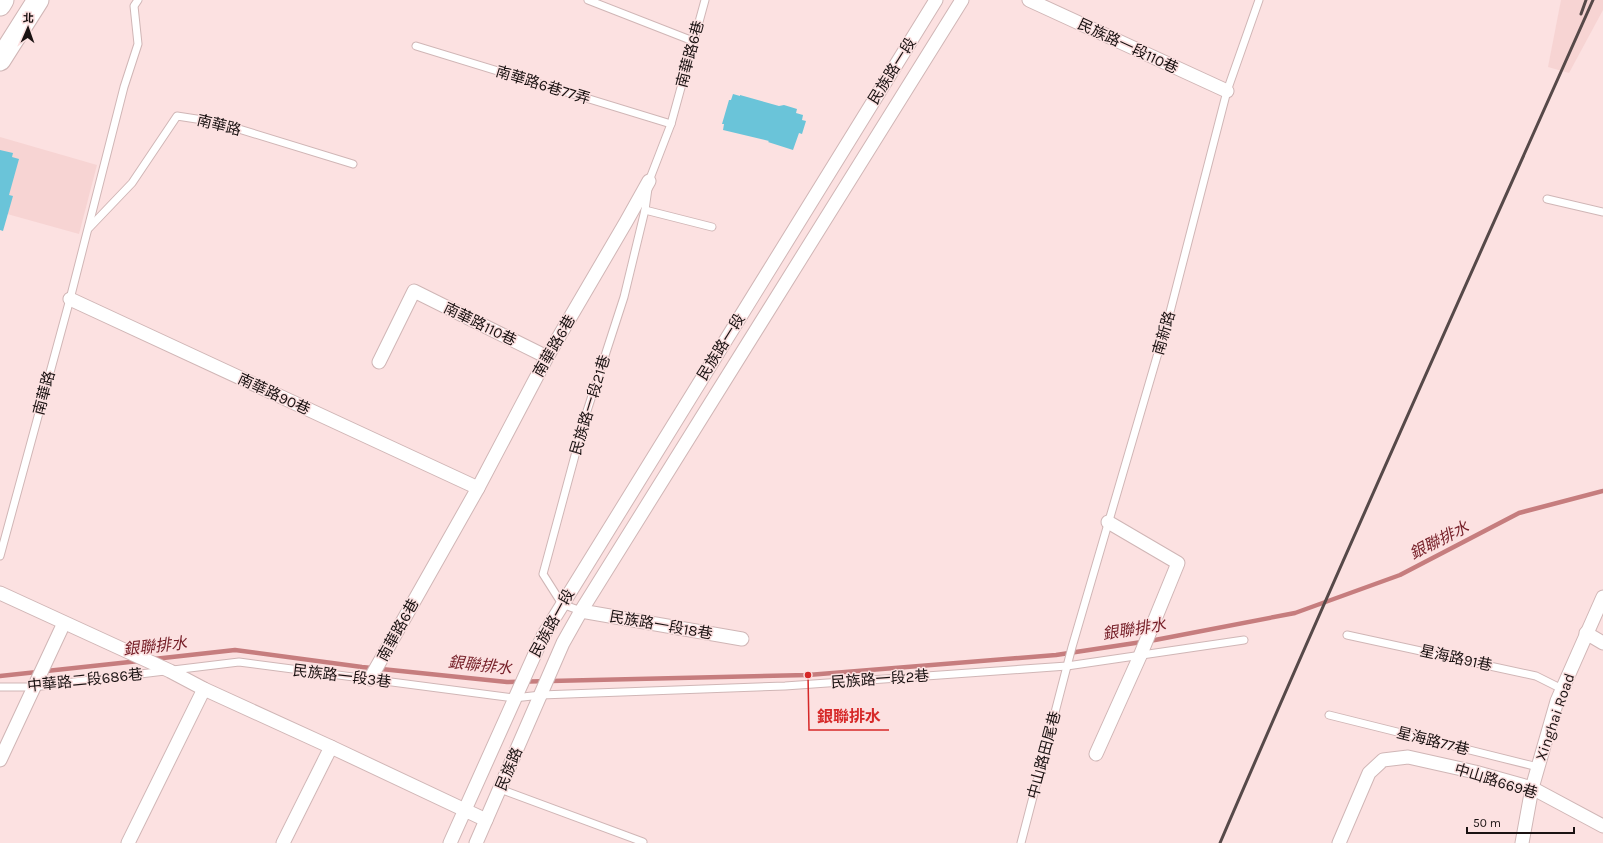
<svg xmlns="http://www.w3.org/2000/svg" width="1603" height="843" font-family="Karla,'Noto Sans TC',sans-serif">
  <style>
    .built { fill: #f7d4d3 }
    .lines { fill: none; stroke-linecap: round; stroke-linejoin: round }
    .stream { stroke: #c67d7e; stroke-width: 4.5 }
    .building { fill: #6ac4d9 }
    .service-casing { stroke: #d0b6b6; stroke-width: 9 }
    .minor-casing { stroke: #d0b6b6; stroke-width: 15 }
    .primary-casing { stroke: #d0b6b6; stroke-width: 23 }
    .service { stroke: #fff; stroke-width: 7 }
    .minor { stroke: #fff; stroke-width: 13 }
    .primary { stroke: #fff; stroke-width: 21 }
    .rail { stroke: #564949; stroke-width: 3 }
    .labels { text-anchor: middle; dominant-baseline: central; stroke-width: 3; stroke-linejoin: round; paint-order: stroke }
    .street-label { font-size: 15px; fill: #1a1212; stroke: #fce1e1 }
    .water-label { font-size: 16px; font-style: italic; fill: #751e27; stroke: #fce1e1 }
    .leader { fill: none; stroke: #d62828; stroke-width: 1.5 }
    .callout-dot { fill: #d62828; stroke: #fce1e1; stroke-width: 1.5 }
    .callout-label { font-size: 16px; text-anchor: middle; font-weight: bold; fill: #d62828; stroke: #fce1e1; stroke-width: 3; stroke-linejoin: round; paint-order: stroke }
  </style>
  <rect width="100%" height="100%" fill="#fce1e1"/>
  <g class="built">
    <path d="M1561 0H1603V10L1569 73 1548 67Z"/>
    <path d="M0 137 97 165 79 234 0 212Z"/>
  </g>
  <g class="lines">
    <g class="stream">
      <path d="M154 659 235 650 362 667 507 682 808 675 1056 655 1155 640 1295 613 1400 575 1519 513 1603 491"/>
      <path d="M0 676 139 661"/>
    </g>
  </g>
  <g class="building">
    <path d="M733 94 740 96V95L779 106 784 105 797 109 796 113 803 115 802 120 806 121 802 134 799 133 793 150 768 142 769 141 723 130 724 124H722L729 100H731Z"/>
    <path d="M0 150 13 153 12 157 19 159 9 195 13 196 3 231 0 230Z"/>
  </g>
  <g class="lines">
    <defs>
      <g id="service">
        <path d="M588 0 693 41"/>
        <path d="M416 46 671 124"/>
        <path d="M1547 199 1603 212"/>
        <path d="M645 210 712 227"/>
        <path d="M89 228 132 183 177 116 216 122 353 164"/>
        <path d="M0 556 70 299 124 87 138 44 134 6 138 0"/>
        <path d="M581 611 562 604 543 574 587 411 624 297 645 210 649 181 671 124 705 0"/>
        <path d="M1347 635 1536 676 1562 689"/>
        <path d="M0 687H33L239 662 514 698 541 695 785 686 1067 666 1244 640"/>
        <path d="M1329 715 1538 767"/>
        <path d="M500 789 643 842"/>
        <path d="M1021 843 1072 647 1170 312 1227 91 1259 0"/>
      </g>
      <g id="minor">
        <path d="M1029 0 1227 91"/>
        <path d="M70 299 478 488"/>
        <path d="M379 362 414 291 547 357"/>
        <path d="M0 593 170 671 204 689 331 747 486 820"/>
        <path d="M581 611 742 639"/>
        <path d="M1586 633 1603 643"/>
        <path d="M370 679 478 488 547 357 626 222 649 181"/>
        <path d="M1096 754 1140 656 1178 563 1108 522"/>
        <path d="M0 760 64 623"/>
        <path d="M128 843 204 689"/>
        <path d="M283 843 331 747"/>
        <path d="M450 843 543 636 936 0"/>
        <path d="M476 843 563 643 581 611 962 0"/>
        <path d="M1339 843 1369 773 1383 760 1408 757 1475 772 1532 788 1603 826"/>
        <path d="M1522 843 1532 788 1557 701 1603 597"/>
      </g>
      <g id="primary">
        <path d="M0 5 3 0"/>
        <path d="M0 60 38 0"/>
      </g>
    </defs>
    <use href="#service" class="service-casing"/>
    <use href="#minor" class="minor-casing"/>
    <use href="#primary" class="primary-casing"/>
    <use href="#service" class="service"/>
    <use href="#minor" class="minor"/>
    <use href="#primary" class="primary"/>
    <g class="rail">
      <path d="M1581 14 1586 0"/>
      <path d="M1220 843C1341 561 1468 281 1593 0"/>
    </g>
  </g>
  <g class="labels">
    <g class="street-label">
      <text transform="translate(1128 46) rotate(25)">民族路一段110巷</text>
      <text transform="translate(690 54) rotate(-75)">南華路6巷</text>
      <text transform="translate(892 71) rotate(-58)">民族路一段</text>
      <text transform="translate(543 85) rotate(17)">南華路6巷77弄</text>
      <text transform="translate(219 125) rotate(14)">南華路</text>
      <text transform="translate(480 324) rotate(26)">南華路110巷</text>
      <text transform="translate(1164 333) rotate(-74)">南新路</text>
      <text transform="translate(554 346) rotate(-60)">南華路6巷</text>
      <text transform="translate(721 347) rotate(-58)">民族路一段</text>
      <text transform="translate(44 393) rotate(-75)">南華路</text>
      <text transform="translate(274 394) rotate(25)">南華路90巷</text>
      <text transform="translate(590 405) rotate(-73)">民族路一段21巷</text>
      <text transform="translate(552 623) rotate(-61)">民族路一段</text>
      <text transform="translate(661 625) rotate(10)">民族路一段18巷</text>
      <text transform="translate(398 630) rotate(-61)">南華路6巷</text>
      <text transform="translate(1456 658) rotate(12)">星海路91巷</text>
      <text transform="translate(342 676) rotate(7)">民族路一段3巷</text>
      <text transform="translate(880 679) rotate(-4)">民族路一段2巷</text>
      <text transform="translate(85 680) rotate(-6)">中華路二段686巷</text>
      <text transform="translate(1555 717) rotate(-71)">Xinghai Road</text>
      <text transform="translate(1433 741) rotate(14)">星海路77巷</text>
      <text transform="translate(1044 755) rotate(-75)">中山路田尾巷</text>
      <text transform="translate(509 769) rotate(-67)">民族路</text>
      <text transform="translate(1496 781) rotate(17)">中山路669巷</text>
    </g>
    <g class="water-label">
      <text transform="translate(1439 540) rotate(-27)">銀聯排水</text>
      <text transform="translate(1134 629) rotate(-9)">銀聯排水</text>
      <text transform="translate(155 646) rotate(-6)">銀聯排水</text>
      <text transform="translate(480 665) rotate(6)">銀聯排水</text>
    </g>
  </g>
  <path class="leader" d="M808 675L809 730H889"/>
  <circle class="callout-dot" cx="808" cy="675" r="4"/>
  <g class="callout-label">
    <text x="849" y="722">銀聯排水</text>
  </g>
  <g transform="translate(28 28) rotate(2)" stroke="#fce1e1" stroke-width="3" paint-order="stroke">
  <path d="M0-3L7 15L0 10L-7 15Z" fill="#1a1212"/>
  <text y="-6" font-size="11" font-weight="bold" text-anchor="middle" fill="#1a1212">北</text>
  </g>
  <path d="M1467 827v6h107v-6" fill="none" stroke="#1a1212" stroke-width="2"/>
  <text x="1473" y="827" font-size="12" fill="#1a1212" stroke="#fce1e1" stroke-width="3" paint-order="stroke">50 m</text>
</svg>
